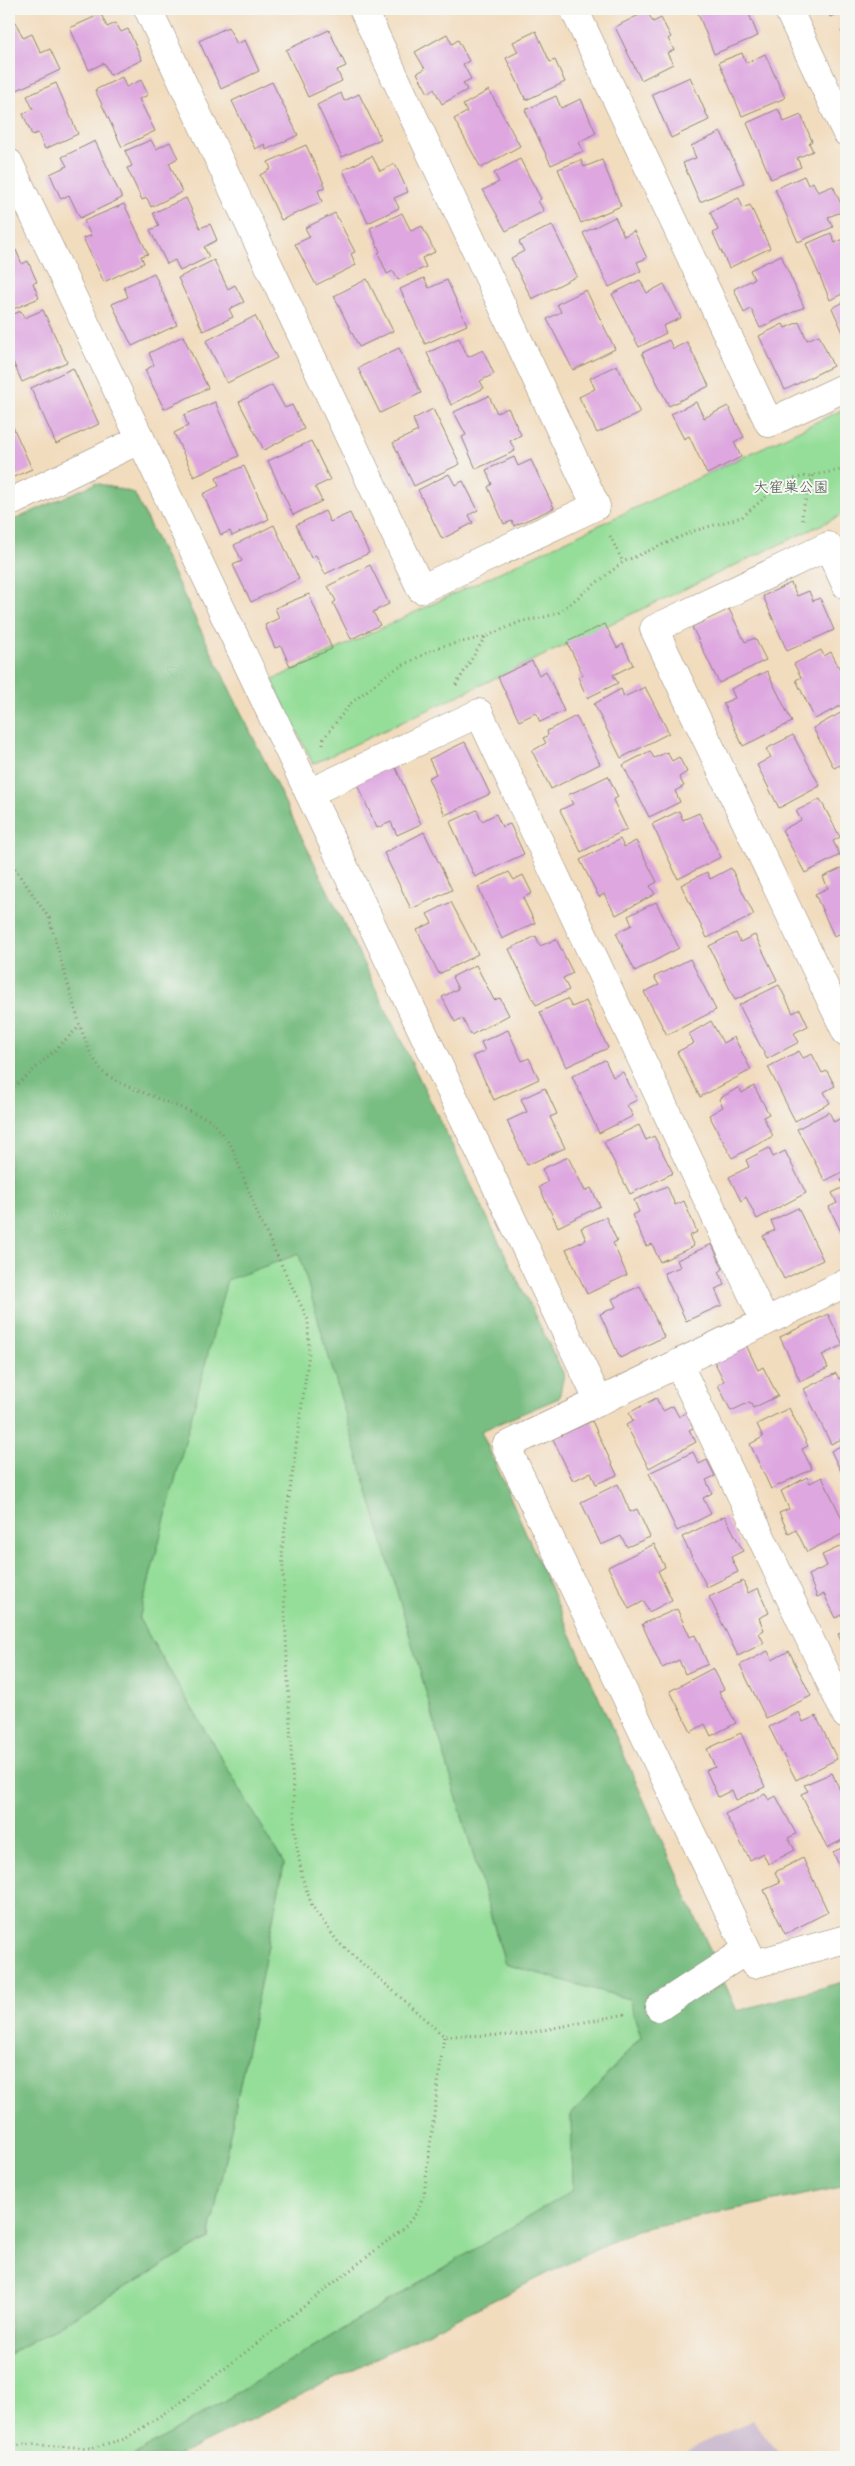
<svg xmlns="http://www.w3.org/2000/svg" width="855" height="2466" font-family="'Patrick Hand','Klee One',sans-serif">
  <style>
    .industrial { fill: #cebed1 }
    .green { fill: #95de99; stroke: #608462 }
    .forest { fill: #78bd81; stroke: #527456 }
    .building { fill: #dea7e0 }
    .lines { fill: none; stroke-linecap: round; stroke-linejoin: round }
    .street-casing { stroke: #8e8474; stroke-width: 29 }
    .path { stroke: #8e8474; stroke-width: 3; stroke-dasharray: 1 4; stroke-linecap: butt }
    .street { stroke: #fff; stroke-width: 28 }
    .labels { text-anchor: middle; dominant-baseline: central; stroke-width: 4; stroke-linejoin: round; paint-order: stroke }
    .park-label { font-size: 15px; fill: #465846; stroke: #f6f6f2 }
  </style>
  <rect width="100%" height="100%" fill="#f6f6f2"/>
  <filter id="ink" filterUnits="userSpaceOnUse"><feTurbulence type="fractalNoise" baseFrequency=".02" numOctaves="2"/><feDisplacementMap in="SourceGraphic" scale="10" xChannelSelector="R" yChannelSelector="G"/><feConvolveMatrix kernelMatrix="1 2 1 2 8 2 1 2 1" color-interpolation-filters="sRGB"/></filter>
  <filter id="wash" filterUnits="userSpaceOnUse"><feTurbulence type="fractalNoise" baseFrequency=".0096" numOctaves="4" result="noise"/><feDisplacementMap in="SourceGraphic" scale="20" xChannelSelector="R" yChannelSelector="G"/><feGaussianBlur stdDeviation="1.12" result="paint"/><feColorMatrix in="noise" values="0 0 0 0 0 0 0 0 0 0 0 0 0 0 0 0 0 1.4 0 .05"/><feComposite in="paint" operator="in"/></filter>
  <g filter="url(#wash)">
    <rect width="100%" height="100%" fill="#f2dcbe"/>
    <path class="industrial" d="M752 2420 783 2457H671Z"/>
    <g class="green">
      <path d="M846 408V513L313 764 272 680Z"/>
      <path d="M299 1253 505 1964 629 1999 641 2037 571 2115 573 2190 131 2457H9V2354L209 2239 284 1864 139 1619 226 1280Z"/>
    </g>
    <path class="forest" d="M96 483 134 493 564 1375 559 1398 481 1431 737 2011 846 1981V2186L636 2230 175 2457H131L573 2190 571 2115 641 2037 629 1999 505 1964 299 1254 227 1280 139 1619 284 1864 209 2239 9 2354V522Z"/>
    <g id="blocks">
      <g class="building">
        <path d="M709 9H747L758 36 714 54 698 13Z"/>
        <path d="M817 9H846V10L830 17 828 12 820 15Z"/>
        <path d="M647 11 653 22 661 18 671 37 668 39 674 50 667 53 673 64 641 80 615 27Z"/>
        <path d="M101 14 107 27 116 23 121 32 128 29 142 60 110 75 104 63 89 70 70 28Z"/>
        <path d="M14 19 23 38 32 34 41 53 50 49 60 70 15 91 9 79V22Z"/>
        <path d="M228 27 237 44 245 40 259 71 221 89 199 41Z"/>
        <path d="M846 29V43L841 31Z"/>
        <path d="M329 30 346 66 337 70 342 81 308 97 286 50Z"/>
        <path d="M536 31 550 62 555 60 565 82 526 100 506 58 518 52 513 42Z"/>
        <path d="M447 34 452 44 458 40 469 61 463 64 471 79 463 83 467 90 442 104 434 89 428 93 417 73 425 69 415 52Z"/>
        <path d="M742 53 746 63 765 54 785 98 742 116 719 62Z"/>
        <path d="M122 77 126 87 141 80 148 95 139 99 155 131 122 147 95 90Z"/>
        <path d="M690 77 709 120 671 138 652 94Z"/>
        <path d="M272 82 298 135 266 150 265 144 255 149 232 101Z"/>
        <path d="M56 83 78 134 45 149 38 133 32 135 23 114 33 109 27 96Z"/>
        <path d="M489 90 520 146 481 168 454 119 467 112 463 105Z"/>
        <path d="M341 93 344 101 359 94 381 139 342 157 317 105Z"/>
        <path d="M556 96 561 108 581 99 596 133 579 142 583 151 551 165 525 110Z"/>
        <path d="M778 109 784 122 801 115 812 141 809 143 813 151 797 158 801 167 771 179 747 123Z"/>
        <path d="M721 132 744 183 700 202 683 163 696 158 691 146Z"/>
        <path d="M151 140 156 149 170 142 178 158 169 163 182 192 151 207 147 198 142 200 127 168 132 166 125 151Z"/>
        <path d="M95 141 122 198 80 218 69 195 61 199 50 174 67 166 62 157Z"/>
        <path d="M306 145 326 188 318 190 322 202 281 220 260 175 271 169 268 162Z"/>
        <path d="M372 156 380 171 395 164 408 192 394 198 399 208 368 223 343 170Z"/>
        <path d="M520 159 541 199 538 201 544 211 506 231 483 190 499 182 494 173Z"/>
        <path d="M581 160 584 167 602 160 621 206 581 223 558 169Z"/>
        <path d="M804 176 808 185 813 182 818 192 833 186 844 211 828 217 833 227 798 242 775 189Z"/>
        <path d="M186 198 200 228 210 224 217 240 204 247 209 257 180 271 175 260 167 264 150 230 159 226 153 213Z"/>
        <path d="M739 198 743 208 750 205 770 248 729 268 713 233 718 230 710 212Z"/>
        <path d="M124 204 148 254 141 256 144 263 104 282 83 238 91 236 84 221Z"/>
        <path d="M335 213 355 252 351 254 356 265 316 285 295 244 310 237 305 228Z"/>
        <path d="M402 213 411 231 422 226 435 252 422 258 426 267 398 280 393 271 387 274 378 253 380 252 370 228Z"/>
        <path d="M615 217 624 236 634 231 647 258 637 262 641 271 609 287 583 233Z"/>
        <path d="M552 225 577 276 532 299 511 258 524 251 519 242Z"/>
        <path d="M831 233 835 243 846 238V292L830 300 806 244Z"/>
        <path d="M16 250 22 264 28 261 37 282 33 283 39 298 9 311V253Z"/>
        <path d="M781 255 804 307 760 328 751 309 744 313 734 289 754 279 750 270Z"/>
        <path d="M214 260 228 289 235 285 244 302 229 309 233 317 203 331 178 278Z"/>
        <path d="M154 273 177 325 132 346 112 304 128 297 124 287Z"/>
        <path d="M424 278 429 288 447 280 467 325 425 344 400 289Z"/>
        <path d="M367 279 393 331 359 347 334 296Z"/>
        <path d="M640 280 647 293 664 284 681 318 663 326 666 333 639 347 612 294Z"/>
        <path d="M586 290 615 349 573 370 547 319 561 312 557 304Z"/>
        <path d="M846 301V339L832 308Z"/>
        <path d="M43 310 67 362 22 382 9 353V316L21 311 24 318Z"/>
        <path d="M255 316 277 358 227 383 206 341Z"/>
        <path d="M799 322 807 340 819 335 833 366 785 390 759 336 783 324 785 328Z"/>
        <path d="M183 336 208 388 164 409 145 370 154 365 149 353Z"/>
        <path d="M459 338 468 357 483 350 494 374 480 381 484 388 451 405 427 353Z"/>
        <path d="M669 340 673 349 687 342 709 386 669 406 642 353Z"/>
        <path d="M399 348 421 393 380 413 358 368Z"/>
        <path d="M617 365 640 413 597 433 579 397 595 389 590 378Z"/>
        <path d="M73 368 99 424 56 444 31 388Z"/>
        <path d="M272 385 285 408 292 405 304 429 264 450 239 402Z"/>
        <path d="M489 396 497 413 508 408 521 435 510 441 515 451 476 469 462 437 466 435 454 412Z"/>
        <path d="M215 402 239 456 194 477 174 433 188 426 184 415Z"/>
        <path d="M696 402 704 418 728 406 744 437 734 442 741 457 707 474 689 436 684 439 671 414Z"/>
        <path d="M433 409 460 464 414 486 393 443 418 431 413 419Z"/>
        <path d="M9 418 32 469 9 479Z"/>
        <path d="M311 441 330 480 315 487 322 501 293 515 268 461Z"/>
        <path d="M514 457 518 466 531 460 554 508 514 526 512 521 504 524 488 487 492 484 486 470Z"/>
        <path d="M244 466 269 519 232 536 230 531 221 535 203 494 219 486 216 478Z"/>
        <path d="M449 474 455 485 463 481 478 510 469 515 473 523 442 539 418 490Z"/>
        <path d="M325 511 330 522 350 513 369 553 325 574 316 555 311 558 296 525Z"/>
        <path d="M274 525 299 579 251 602 233 565 242 561 234 545Z"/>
        <path d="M370 565 389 604 373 612 380 625 351 639 333 603 336 601 328 586Z"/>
        <path d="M791 583 797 596 809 591 813 601 820 598 834 630 787 651 763 596Z"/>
        <path d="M309 594 332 649 290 666 281 646 275 648 265 625 279 618 275 608Z"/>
        <path d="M729 609 745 642 755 638 766 660 719 683 692 627Z"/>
        <path d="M605 624 617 648 623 644 633 665 613 675 618 683 587 698 578 677 583 675 567 642Z"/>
        <path d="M821 650 824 656 831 652 846 681V703L815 719 796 680 801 677 794 664Z"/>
        <path d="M532 661 539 675 546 671 564 711 540 722 536 713 519 721 498 677Z"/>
        <path d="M767 671 792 722 743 746 723 703 735 698 731 689Z"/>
        <path d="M645 687 669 733 621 758 594 704 621 689 624 697Z"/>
        <path d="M846 710V777L840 765 834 768 813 728Z"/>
        <path d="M576 716 600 764 551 789 532 751 546 743 543 738 548 735 547 731Z"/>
        <path d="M793 735 820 786 779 808 757 765 771 757 766 749Z"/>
        <path d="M465 742 490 794 445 815 428 778 436 774 429 759Z"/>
        <path d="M650 751 654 758 667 752 672 761 679 757 687 772 679 777 684 786 675 791 680 802 649 817 623 765Z"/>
        <path d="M394 764 421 824 397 835 391 822 377 828 356 782Z"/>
        <path d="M608 776 618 797 613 800 627 829 581 852 560 810 573 804 568 795Z"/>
        <path d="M820 799 840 837 833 841 840 855 805 873 782 830 801 820 796 811Z"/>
        <path d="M477 810 482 821 496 814 502 827 510 824 524 854 475 877 450 822Z"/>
        <path d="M679 811 683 820 699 813 721 857 678 879 652 824Z"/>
        <path d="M424 832 452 890 411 909 384 853Z"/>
        <path d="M620 839 624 847 636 841 657 882 650 886 655 894 616 915 604 894 599 897 580 860Z"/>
        <path d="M846 866V931L834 936 815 894 828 888 823 877Z"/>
        <path d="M731 868 754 915 707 938 681 885 707 872 710 879Z"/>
        <path d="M509 872 514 880 523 875 532 893 523 898 535 923 502 939 478 887Z"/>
        <path d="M451 902 478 954 439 974 417 930 432 923 427 914Z"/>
        <path d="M656 902 679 948 635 971 616 933 632 925 628 916Z"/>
        <path d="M736 933 740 942 755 935 777 980 735 1000 709 946Z"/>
        <path d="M536 936 540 946 556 939 573 973 563 978 569 990 536 1005 509 949Z"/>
        <path d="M690 959 716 1010 667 1035 644 992 659 985 654 977Z"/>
        <path d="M476 965 494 1000 500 998 509 1015 471 1035 462 1018 455 1022 442 997 458 989 452 977Z"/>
        <path d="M779 985 793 1013 800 1009 808 1026 794 1033 799 1042 767 1059 739 1005Z"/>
        <path d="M567 999 572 1007 586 1001 608 1048 566 1067 540 1012Z"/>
        <path d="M711 1021 723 1043 734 1037 751 1070 700 1097 677 1052 694 1043 689 1034Z"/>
        <path d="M508 1030 522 1061 529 1058 539 1079 494 1100 473 1056 485 1051 481 1042Z"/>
        <path d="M799 1051 803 1058 812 1054 822 1073 827 1071 835 1086 824 1092 830 1103 795 1121 768 1067Z"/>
        <path d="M605 1060 613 1077 623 1072 637 1100 627 1105 633 1116 599 1133 572 1076Z"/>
        <path d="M754 1086 769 1114 763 1117 773 1136 732 1158 709 1115 723 1107 719 1099 739 1087 742 1093Z"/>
        <path d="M545 1088 557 1114 550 1117 565 1148 527 1165 507 1121 527 1112 521 1099Z"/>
        <path d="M829 1112 834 1122 841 1118 846 1128V1170L825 1181 797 1129Z"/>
        <path d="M639 1125 646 1140 654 1136 673 1173 630 1194 604 1142Z"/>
        <path d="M769 1148 773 1157 785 1151 806 1193 757 1219 746 1197 741 1201 729 1177 749 1167 746 1160Z"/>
        <path d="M568 1157 585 1191 591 1188 600 1206 558 1227 539 1187 548 1182 542 1169Z"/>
        <path d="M846 1178V1242L829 1207 837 1203 832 1193 844 1187 841 1180Z"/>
        <path d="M667 1186 675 1205 684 1201 697 1232 689 1236 694 1246 660 1262 652 1244 646 1246 632 1215 639 1212 634 1200Z"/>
        <path d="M798 1208 823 1260 784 1279 763 1236 775 1230 771 1221Z"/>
        <path d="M606 1217 617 1241 613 1243 627 1275 587 1294 566 1249 586 1240 581 1228Z"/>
        <path d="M712 1244 723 1269 719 1272 725 1285 715 1289 722 1305 686 1321 664 1273 680 1267 677 1260Z"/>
        <path d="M640 1286 664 1337 620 1358 600 1314 616 1307 612 1299Z"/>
        <path d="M828 1314 843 1345 822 1355 828 1368 800 1381 780 1337Z"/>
        <path d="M746 1345 758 1370 763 1367 778 1396 753 1408 750 1402 731 1411 718 1385 724 1381 714 1361Z"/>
        <path d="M836 1373 839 1379 846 1375V1437L831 1444 804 1389Z"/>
        <path d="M656 1398 663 1411 673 1406 679 1417 686 1412 695 1427 689 1430 696 1442 649 1468 626 1425 633 1421 629 1413Z"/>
        <path d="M789 1408 808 1446 802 1449 812 1469 771 1489 750 1444 763 1437 757 1424Z"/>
        <path d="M592 1421 617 1475 596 1484 591 1472 573 1481 553 1439Z"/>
        <path d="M846 1443V1482L831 1451Z"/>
        <path d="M693 1452 699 1464 707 1460 715 1476 706 1480 712 1493 703 1498 711 1514 677 1531 649 1473Z"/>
        <path d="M807 1477 810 1483 822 1477 846 1527V1532L807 1552 796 1530 789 1534 779 1513 789 1509 781 1491Z"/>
        <path d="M618 1484 630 1512 637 1509 650 1537 627 1547 621 1536 601 1545 581 1502Z"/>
        <path d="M725 1516 743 1551 731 1557 738 1572 707 1587 682 1537Z"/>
        <path d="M654 1544 665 1567 658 1571 672 1600 649 1612 644 1601 629 1609 608 1567Z"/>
        <path d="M846 1544V1613L836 1618 824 1594 817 1597 808 1575 827 1566 822 1555Z"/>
        <path d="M743 1581 748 1593 758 1588 769 1613 759 1618 764 1630 759 1633 764 1643 738 1656 709 1597Z"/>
        <path d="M677 1609 690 1637 695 1635 708 1664 685 1674 679 1660 662 1668 642 1624Z"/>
        <path d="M846 1631V1652L838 1634Z"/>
        <path d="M768 1651 772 1660 789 1651 811 1696 766 1718 740 1665Z"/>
        <path d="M713 1668 724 1689 719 1692 736 1723 711 1736 705 1724 691 1732 670 1691Z"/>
        <path d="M799 1712 803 1722 816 1716 837 1759 796 1780 769 1727Z"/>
        <path d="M741 1733 765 1787 736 1800 732 1790 718 1797 706 1770 715 1767 707 1749Z"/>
        <path d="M832 1773 840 1790 846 1787V1838L827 1848 801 1794 808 1791 804 1785Z"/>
        <path d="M765 1794 769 1800 776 1796 796 1834 788 1838 795 1850 768 1864 763 1853 750 1860 725 1814Z"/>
        <path d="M846 1846V1881L833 1852Z"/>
        <path d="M803 1858 828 1912 785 1934 764 1890 780 1883 775 1872Z"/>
        <path d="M737 2452 740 2457H726Z"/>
      </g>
    </g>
  </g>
  <g filter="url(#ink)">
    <use href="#blocks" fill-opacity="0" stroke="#8e8474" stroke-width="1"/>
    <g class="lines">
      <defs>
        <g id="street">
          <path d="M148 9 421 589 596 506 363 9"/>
          <path d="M574 9 769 423 846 387"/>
          <path d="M788 9 846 132"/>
          <path d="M9 163 599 1402"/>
          <path d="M9 503 141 439"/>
          <path d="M846 585 828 546 654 629 846 1032"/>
          <path d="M309 793 479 713 765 1322"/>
          <path d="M846 1283 506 1446 754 1964 846 1939"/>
          <path d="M678 1363 846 1715"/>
          <path d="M659 2007 747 1950"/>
        </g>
      </defs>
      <use href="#street" class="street-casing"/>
      <g class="path">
        <path d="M803 520 802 512 813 475"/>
        <path d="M610 536 623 562"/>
        <path d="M456 685 485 637"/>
        <path d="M323 744 324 738 350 704 390 672 438 647 485 637 522 621 541 618 558 613 623 562 694 531 742 517 780 485 792 479 846 469"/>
        <path d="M9 860 49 918 80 1026 90 1052 102 1072 122 1084 211 1120 232 1147 259 1218 308 1320 309 1353 282 1549 295 1834 302 1877 312 1906 338 1942 444 2036 518 2035 626 2014"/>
        <path d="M9 1089 23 1080 80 1026"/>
        <path d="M9 2448 23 2444 91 2448 125 2439 187 2398 404 2228 417 2212 424 2194 444 2036"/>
      </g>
      <use href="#street" class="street"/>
    </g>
  </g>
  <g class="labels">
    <g class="park-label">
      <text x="791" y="486">大寉巣公園</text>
    </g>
  </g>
  <rect width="855" height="2466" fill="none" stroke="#f6f6f2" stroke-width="30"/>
</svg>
